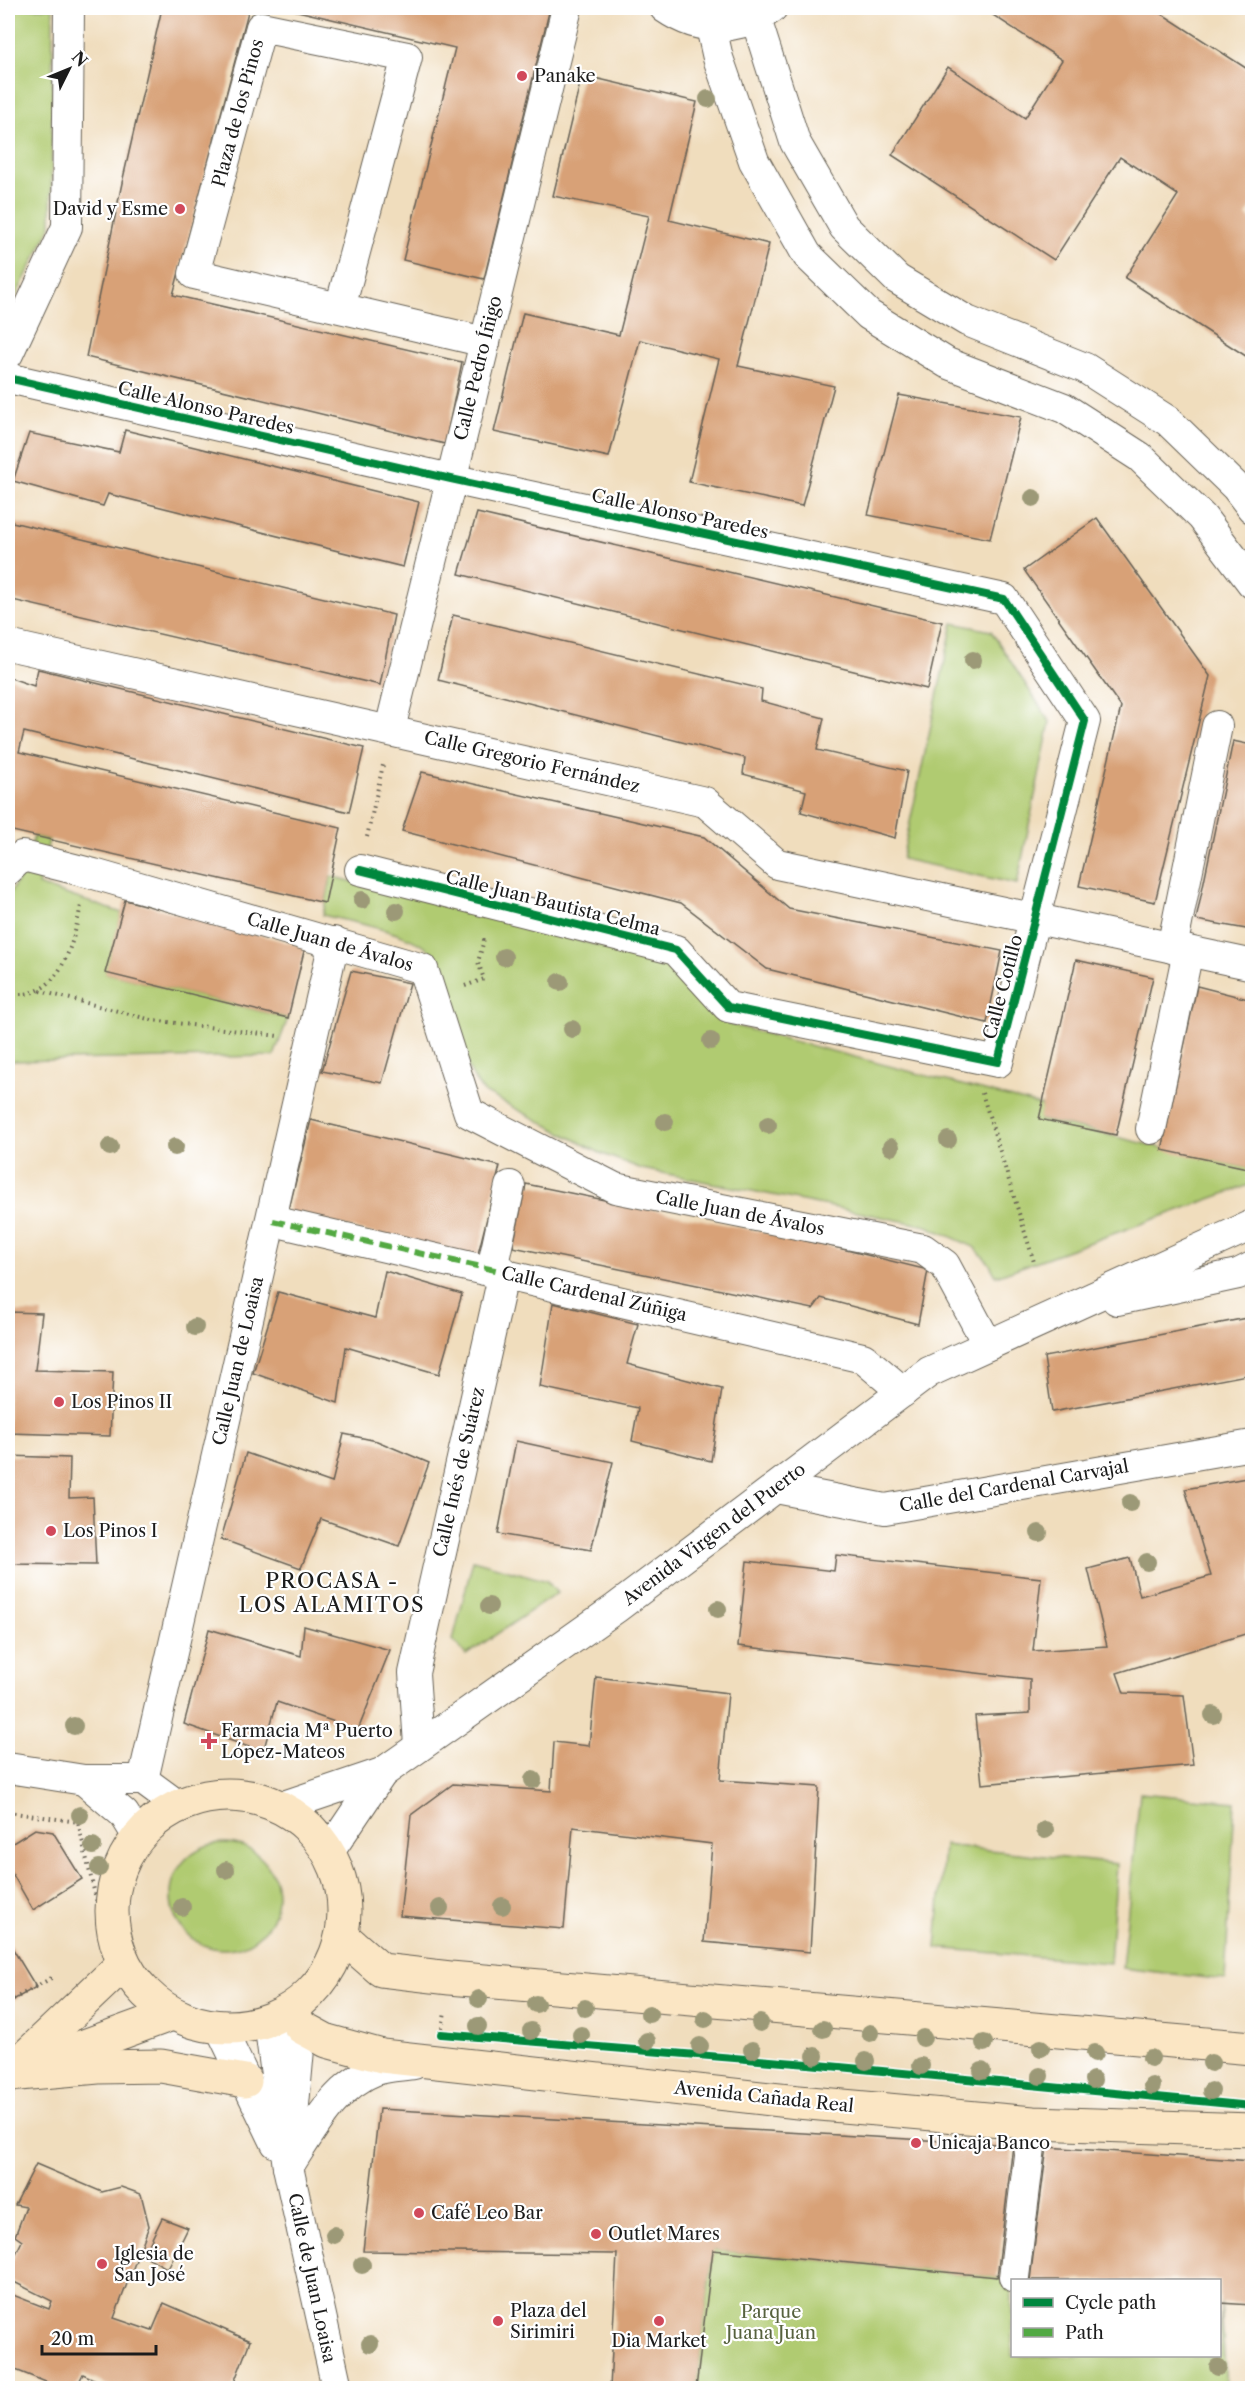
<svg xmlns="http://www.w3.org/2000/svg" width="1260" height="2396" font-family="'Libre Caslon Text',serif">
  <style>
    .green { fill: #b0cb71; stroke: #667446; stroke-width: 1.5 }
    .building { fill: #d8a177 }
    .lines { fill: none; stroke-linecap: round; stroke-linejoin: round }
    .minor-casing { stroke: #666054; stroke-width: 32 }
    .secondary-casing { stroke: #666054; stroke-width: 35 }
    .path { stroke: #666054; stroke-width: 4; stroke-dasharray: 1.5 4.5; stroke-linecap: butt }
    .minor { stroke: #fff; stroke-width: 30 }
    .secondary { stroke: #fbe6c4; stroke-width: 33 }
    .quiet { stroke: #52a943; stroke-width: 6; stroke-dasharray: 12 6; stroke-linecap: butt }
    .cycleway-casing { stroke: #fff; stroke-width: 11 }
    .cycleway { stroke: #00873e; stroke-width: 8 }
    .tree { fill: #9c9977 }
    .poi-dot { fill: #d1495b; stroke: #fff; stroke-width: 2 }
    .labels { text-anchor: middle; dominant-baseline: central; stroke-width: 4.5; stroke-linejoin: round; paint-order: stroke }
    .poi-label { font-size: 18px; fill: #1c1c1c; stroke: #fff; text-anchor: start }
    .street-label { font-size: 18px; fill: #1c1c1c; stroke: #fff }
    .park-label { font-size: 18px; fill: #57623e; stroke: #fff }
    .quarter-label { font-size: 21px; letter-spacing: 1.5px; fill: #1c1c1c; stroke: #fff }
  </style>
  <rect width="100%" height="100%" fill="#fff"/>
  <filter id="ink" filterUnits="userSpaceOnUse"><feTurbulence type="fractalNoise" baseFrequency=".0167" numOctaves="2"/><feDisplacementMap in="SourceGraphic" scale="12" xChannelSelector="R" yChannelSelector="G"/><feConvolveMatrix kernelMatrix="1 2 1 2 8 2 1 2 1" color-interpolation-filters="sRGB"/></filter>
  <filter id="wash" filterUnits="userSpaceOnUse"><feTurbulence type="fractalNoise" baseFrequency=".008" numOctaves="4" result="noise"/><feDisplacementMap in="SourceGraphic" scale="24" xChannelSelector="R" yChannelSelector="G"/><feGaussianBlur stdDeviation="1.35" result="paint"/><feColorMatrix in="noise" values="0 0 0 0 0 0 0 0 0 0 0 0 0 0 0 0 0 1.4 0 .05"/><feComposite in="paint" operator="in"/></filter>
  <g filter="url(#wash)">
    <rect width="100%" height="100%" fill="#f0ddbd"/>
    <g class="green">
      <path d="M8 8H53L51 226 8 312Z"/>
      <path d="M953 623 991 631 1050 722 1017 884 902 859Z"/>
      <path d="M34 836 49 840 38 885 122 913 106 973 288 1018 274 1056 8 1061V896L22 874Z"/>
      <path d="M331 876 677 966 728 1024 1043 1106 1040 1120C1112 1134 1181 1154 1252 1169V1184L996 1276 989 1263 974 1247 927 1226 642 1169 600 1153 484 1092C468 1075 464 1056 459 1034 454 1013 452 986 443 966 427 933 356 924 323 915Z"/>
      <path d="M473 1560 547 1581 557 1593 466 1655 453 1640Z"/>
      <path d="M1140 1793 1235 1802 1225 1980 1122 1968Z"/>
      <circle cx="224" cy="1896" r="53"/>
      <path d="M944 1845 1117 1864 1110 1963 936 1948Z"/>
      <path d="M713 2250 997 2277 1012 2282V2356H1220L1221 2303 1226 2388H696Z"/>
    </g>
    <g id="blocks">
      <g class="building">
        <path d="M162 8H249L173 295 462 362 445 444 86 357 122 183Z"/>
        <path d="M285 8H550L484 279 403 260 455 48Z"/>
        <path d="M982 8H1153L1252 72V206L1246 216 1252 220V360L1125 278 1178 195 1120 157 1054 260 892 155 948 67 1025 118 1062 60Z"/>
        <path d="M582 75 697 102 669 220 769 244 738 366 834 386 802 506 689 482 719 359 640 340 609 457 494 432 523 313 619 335 649 216 553 196Z"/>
        <path d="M899 395 1021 417 990 539 868 515Z"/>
        <path d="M125 430 419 502 403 567 108 494 103 506 13 481 29 433 119 452Z"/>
        <path d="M477 513 942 622 927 689 459 574Z"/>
        <path d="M1097 518 1210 676 1155 902 1079 886 1121 707 1024 570Z"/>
        <path d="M8 521 394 615 380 685 8 599Z"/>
        <path d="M453 615 762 689 761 701 824 718 817 750 907 771 895 838 801 812 806 791 743 774 745 758 438 680Z"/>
        <path d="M38 669 364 748 349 812 24 732 19 752 341 828 325 903 8 830V794L12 777 8 776V677L34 686Z"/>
        <path d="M1233 741 1252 745V930L1196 920Z"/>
        <path d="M422 772 704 837 789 909 1002 951 987 1023 767 969 681 903 402 831Z"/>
        <path d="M125 900 305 947 288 1018 105 973Z"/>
        <path d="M1076 960 1153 977 1116 1135 1039 1119Z"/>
        <path d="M351 971 410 983 382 1083 322 1071Z"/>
        <path d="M1197 986 1252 1000V1169L1162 1150Z"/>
        <path d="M311 1120 500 1166 477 1258 288 1213Z"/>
        <path d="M526 1184 830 1246 928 1270 918 1324 821 1298 813 1309 513 1247Z"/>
        <path d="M385 1271 462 1294 439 1374 346 1347 338 1403 253 1373 278 1292 375 1318Z"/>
        <path d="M553 1303 638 1324 627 1364 722 1389 711 1461 632 1441 638 1408 540 1387Z"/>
        <path d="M8 1312 42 1313 35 1370 113 1372 110 1436 8 1433Z"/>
        <path d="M1252 1317V1374L1052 1412 1044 1357Z"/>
        <path d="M344 1434 377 1441 429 1463 399 1546 321 1519 301 1568 221 1539 246 1453 332 1483Z"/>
        <path d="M516 1441 613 1462 591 1550 498 1534Z"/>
        <path d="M8 1456 70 1458 69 1498 93 1497 96 1565 8 1564Z"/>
        <path d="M1252 1477V1632L1117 1673 1124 1693 1184 1695 1193 1765 982 1784 975 1716 1030 1713V1679L738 1646 747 1561 834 1571 836 1555 1041 1578 1033 1651 1107 1646 1088 1569 1130 1558 1140 1596 1211 1576 1185 1489Z"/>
        <path d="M304 1626 390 1650 358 1730 277 1702 263 1752 184 1724 209 1629 301 1656Z"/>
        <path d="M596 1677 728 1693 720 1780 819 1787 810 1952 704 1942 712 1844 573 1827 564 1929 400 1916 411 1815 453 1784 551 1791 554 1742 589 1746Z"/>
        <path d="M35 1829 53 1832 82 1879 33 1910 8 1866V1846Z"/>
        <path d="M8 1941 36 1987 8 2003Z"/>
        <path d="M379 2109 1013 2145 997 2277 713 2250 696 2388H610L617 2254 363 2251Z"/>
        <path d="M1047 2147 1252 2161V2305L1220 2303V2280H1030Z"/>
        <path d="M36 2164 102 2192 121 2187 141 2194 149 2226 114 2318 152 2331 164 2303 250 2341 232 2388H113L83 2374 76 2388H61L8 2367V2293L49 2309 52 2301 8 2279V2270L22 2241 15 2236 26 2207 15 2205Z"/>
        <path d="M162 2218 188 2228 168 2269 144 2255Z"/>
      </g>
    </g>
  </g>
  <g filter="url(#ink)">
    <use href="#blocks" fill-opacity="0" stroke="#666054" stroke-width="1.5"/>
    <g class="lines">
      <defs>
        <g id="minor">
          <path d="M665 8C700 32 737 32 772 8"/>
          <path d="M756 19 795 142 844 227 897 279 967 321 1085 368 1168 421 1236 487 1252 508"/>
          <path d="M711 27 718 58 754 161 807 255 869 315 947 363 1064 408 1140 457 1202 517 1252 583"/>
          <path d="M340 308 407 57 261 27 194 274 485 342"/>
          <path d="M8 354 67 227 69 8"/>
          <path d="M8 378 451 479 1004 599 1085 721 998 1062 728 1007 676 950 360 870"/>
          <path d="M8 645 705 802 777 864 1249 964"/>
          <path d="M390 729 567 8"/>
          <path d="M8 870 22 856 27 857 94 874 423 969 469 1113 615 1188 923 1249 945 1265 988 1345"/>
          <path d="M1172 948 1217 726"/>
          <path d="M1151 1129 1188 951"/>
          <path d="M273 1221 863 1358 903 1392"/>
          <path d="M492 1269 510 1186"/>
          <path d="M1117 1300 1238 1274 1252 1267"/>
          <path d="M776 1488 885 1509 1252 1445"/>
          <path d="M419 1745 414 1673 504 1272"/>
          <path d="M8 1768 84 1780H143L177 1805"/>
          <path d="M84 1780 124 1814 137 1835"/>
          <path d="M143 1780 334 942"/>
          <path d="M281 1807 382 1773 616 1608 929 1372 1252 1225"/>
          <path d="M329 1852 382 1773"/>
          <path d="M269 2021 288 2167 337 2388"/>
          <path d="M220 2027 276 2143"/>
          <path d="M293 2116 301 2027"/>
          <path d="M288 2167C311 2132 335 2085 376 2070 388 2066 402 2066 414 2064"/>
          <path d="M1014 2277 1033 2123"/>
        </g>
        <g id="secondary">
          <circle cx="228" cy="1911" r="116"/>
          <path d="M342 1936 381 1970 450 1978 1252 2048"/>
          <path d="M291 2010 301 2027 327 2041 382 2056 798 2102 1033 2123 1252 2130"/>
          <path d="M46 2060 172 2014"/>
          <path d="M16 2066 123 1964"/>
          <path d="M8 2075 98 2067 161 2066 245 2081"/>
        </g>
      </defs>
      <use href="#minor" class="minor-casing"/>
      <use href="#secondary" class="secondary-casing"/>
      <g class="path">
        <path d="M367 837 383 765"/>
        <path d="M465 986 484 979 478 962 484 940H487"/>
        <path d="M40 991 152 1020 278 1036"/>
        <path d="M8 993C60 1003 73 944 81 905"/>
        <path d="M982 1093 1034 1262"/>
        <path d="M8 1812 78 1822 104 1933"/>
        <path d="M8 2002 55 1976"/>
        <path d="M442 2028 445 2012"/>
        <path d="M807 2067 812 2045"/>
      </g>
      <use href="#minor" class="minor"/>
      <use href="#secondary" class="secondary"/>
      <path class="quiet" d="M273 1221 504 1272"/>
      <defs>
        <g id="cycleway">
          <path d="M8 378 451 479 1004 599 1085 721 998 1062 728 1007 676 950 360 870"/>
          <path d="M441 2034 808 2064 1252 2106"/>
        </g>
      </defs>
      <use href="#cycleway" class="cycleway-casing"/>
      <use href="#cycleway" class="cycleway"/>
    </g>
    <g class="tree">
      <circle cx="708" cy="99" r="9"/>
      <circle cx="1033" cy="498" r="9"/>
      <circle cx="973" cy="660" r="9"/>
      <circle cx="362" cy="900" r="9"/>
      <circle cx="396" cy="911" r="9"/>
      <circle cx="504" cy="957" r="9"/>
      <circle cx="560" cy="982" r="9"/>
      <circle cx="572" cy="1029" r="9"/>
      <circle cx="711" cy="1041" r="9"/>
      <circle cx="665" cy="1122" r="9"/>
      <circle cx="768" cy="1125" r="9"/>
      <circle cx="948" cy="1140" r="9"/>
      <circle cx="110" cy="1147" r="9"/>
      <circle cx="175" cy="1147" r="9"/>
      <circle cx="891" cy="1147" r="9"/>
      <circle cx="195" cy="1327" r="9"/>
      <circle cx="1130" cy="1503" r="9"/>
      <circle cx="1039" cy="1533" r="9"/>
      <circle cx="1147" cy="1562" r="9"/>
      <circle cx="489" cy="1606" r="9"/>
      <circle cx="718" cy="1609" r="9"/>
      <circle cx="1213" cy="1715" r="9"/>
      <circle cx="74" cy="1726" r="9"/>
      <circle cx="533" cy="1780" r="9"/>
      <circle cx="80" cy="1815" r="9"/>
      <circle cx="1045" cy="1830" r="9"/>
      <circle cx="93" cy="1846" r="9"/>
      <circle cx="99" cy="1868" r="9"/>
      <circle cx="226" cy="1870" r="9"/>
      <circle cx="502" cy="1906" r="9"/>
      <circle cx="182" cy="1907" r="9"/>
      <circle cx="440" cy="1908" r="9"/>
      <circle cx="479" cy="1999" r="9"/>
      <circle cx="536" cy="2004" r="9"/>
      <circle cx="585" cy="2008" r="9"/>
      <circle cx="649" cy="2014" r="9"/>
      <circle cx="705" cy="2019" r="9"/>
      <circle cx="760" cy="2023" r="9"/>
      <circle cx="478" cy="2026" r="9"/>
      <circle cx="823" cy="2029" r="9"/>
      <circle cx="531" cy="2031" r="9"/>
      <circle cx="870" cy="2033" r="9"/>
      <circle cx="581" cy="2035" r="9"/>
      <circle cx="923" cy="2038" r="9"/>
      <circle cx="647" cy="2041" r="9"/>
      <circle cx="984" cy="2043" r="9"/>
      <circle cx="700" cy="2046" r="9"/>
      <circle cx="1041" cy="2048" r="9"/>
      <circle cx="752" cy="2050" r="9"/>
      <circle cx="1095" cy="2053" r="9"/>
      <circle cx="815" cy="2056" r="9"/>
      <circle cx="1151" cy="2058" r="9"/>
      <circle cx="866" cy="2061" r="9"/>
      <circle cx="1211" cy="2063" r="9"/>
      <circle cx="921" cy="2066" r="9"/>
      <circle cx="982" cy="2071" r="9"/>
      <circle cx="1040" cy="2076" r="9"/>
      <circle cx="1093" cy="2080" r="9"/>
      <circle cx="1152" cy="2086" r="9"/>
      <circle cx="1211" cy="2091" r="9"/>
      <circle cx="334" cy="2235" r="9"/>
      <circle cx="362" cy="2265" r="9"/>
      <circle cx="370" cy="2344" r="9"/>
      <circle cx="1218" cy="2367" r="9"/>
    </g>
  </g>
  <g class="poi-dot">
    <circle cx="522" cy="76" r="6"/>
    <circle cx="180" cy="209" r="6"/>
    <circle cx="59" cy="1402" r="6"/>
    <circle cx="51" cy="1531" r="6"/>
    <path d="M206 1732h6v6h6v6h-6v6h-6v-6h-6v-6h6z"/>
    <circle cx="916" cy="2143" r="6"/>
    <circle cx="419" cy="2213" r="6"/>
    <circle cx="596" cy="2234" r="6"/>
    <circle cx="102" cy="2264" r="6"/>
    <circle cx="498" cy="2321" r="6"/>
    <circle cx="659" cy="2321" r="6"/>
  </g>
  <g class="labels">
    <g class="poi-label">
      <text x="534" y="76">Panake</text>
      <text x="168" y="209" text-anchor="end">David y Esme</text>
      <text x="71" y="1402">Los Pinos II</text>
      <text x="63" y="1531">Los Pinos I</text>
      <text x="221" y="1731">Farmacia Mª Puerto<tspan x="221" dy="21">López-Mateos</tspan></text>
      <text x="928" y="2143">Unicaja Banco</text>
      <text x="431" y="2213">Café Leo Bar</text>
      <text x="608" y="2234">Outlet Mares</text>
      <text x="114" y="2254">Iglesia de<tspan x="114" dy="21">San José</tspan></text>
      <text x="510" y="2311">Plaza del<tspan x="510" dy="21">Sirimiri</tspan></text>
      <text x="659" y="2341" text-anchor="middle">Dia Market</text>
    </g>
    <g class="street-label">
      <text transform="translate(238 113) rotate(-75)">Plaza de los Pinos</text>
      <text transform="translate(478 368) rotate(-76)">Calle Pedro Íñigo</text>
      <text transform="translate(206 408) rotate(13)">Calle Alonso Paredes</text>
      <text transform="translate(680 514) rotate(12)">Calle Alonso Paredes</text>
      <text transform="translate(532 762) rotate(13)">Calle Gregorio Fernández</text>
      <text transform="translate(553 903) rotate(14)">Calle Juan Bautista Celma</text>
      <text transform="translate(330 942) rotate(16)">Calle Juan de Ávalos</text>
      <text transform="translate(1003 987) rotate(-75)">Calle Cotillo</text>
      <text transform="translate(740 1213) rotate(11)">Calle Juan de Ávalos</text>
      <text transform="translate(594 1294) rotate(13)">Calle Cardenal Zúñiga</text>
      <text transform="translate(238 1361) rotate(-77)">Calle Juan de Loaisa</text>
      <text transform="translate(459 1472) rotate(-77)">Calle Inés de Suárez</text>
      <text transform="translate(1014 1486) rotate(-10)">Calle del Cardenal Carvajal</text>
      <text transform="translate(714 1534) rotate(-37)">Avenida Virgen del Puerto</text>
      <text transform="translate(764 2097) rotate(6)">Avenida Cañada Real</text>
      <text transform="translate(312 2278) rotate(78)">Calle de Juan Loaisa</text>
    </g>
    <g class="park-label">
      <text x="771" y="2312">Parque<tspan x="771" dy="21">Juana Juan</tspan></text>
    </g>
    <g class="quarter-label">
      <text x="332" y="1580">PROCASA -<tspan x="332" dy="24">LOS ALAMITOS</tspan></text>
    </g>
  </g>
  <rect width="1260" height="2396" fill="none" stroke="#fff" stroke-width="30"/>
  <rect x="1011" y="2279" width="210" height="78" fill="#ffffff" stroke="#a4a4a4" stroke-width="1.5"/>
  <rect x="1023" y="2298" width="30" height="9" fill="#00873e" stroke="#a4a4a4" stroke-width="1.5"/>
  <text x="1065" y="2309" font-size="18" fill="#1c1c1c">Cycle path</text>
  <rect x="1023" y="2328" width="30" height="9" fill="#52a943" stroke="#a4a4a4" stroke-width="1.5"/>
  <text x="1065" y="2339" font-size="18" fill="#1c1c1c">Path</text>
  <g transform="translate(69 69) rotate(47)" stroke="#ffffff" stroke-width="4.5" paint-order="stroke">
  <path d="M0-4.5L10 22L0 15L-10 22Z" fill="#1c1c1c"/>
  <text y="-9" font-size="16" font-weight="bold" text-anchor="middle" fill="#1c1c1c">N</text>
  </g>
  <path d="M42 2345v9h114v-9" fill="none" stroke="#1c1c1c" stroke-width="3"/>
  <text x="51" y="2345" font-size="18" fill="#1c1c1c" stroke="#ffffff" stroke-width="4.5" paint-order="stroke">20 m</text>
</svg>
